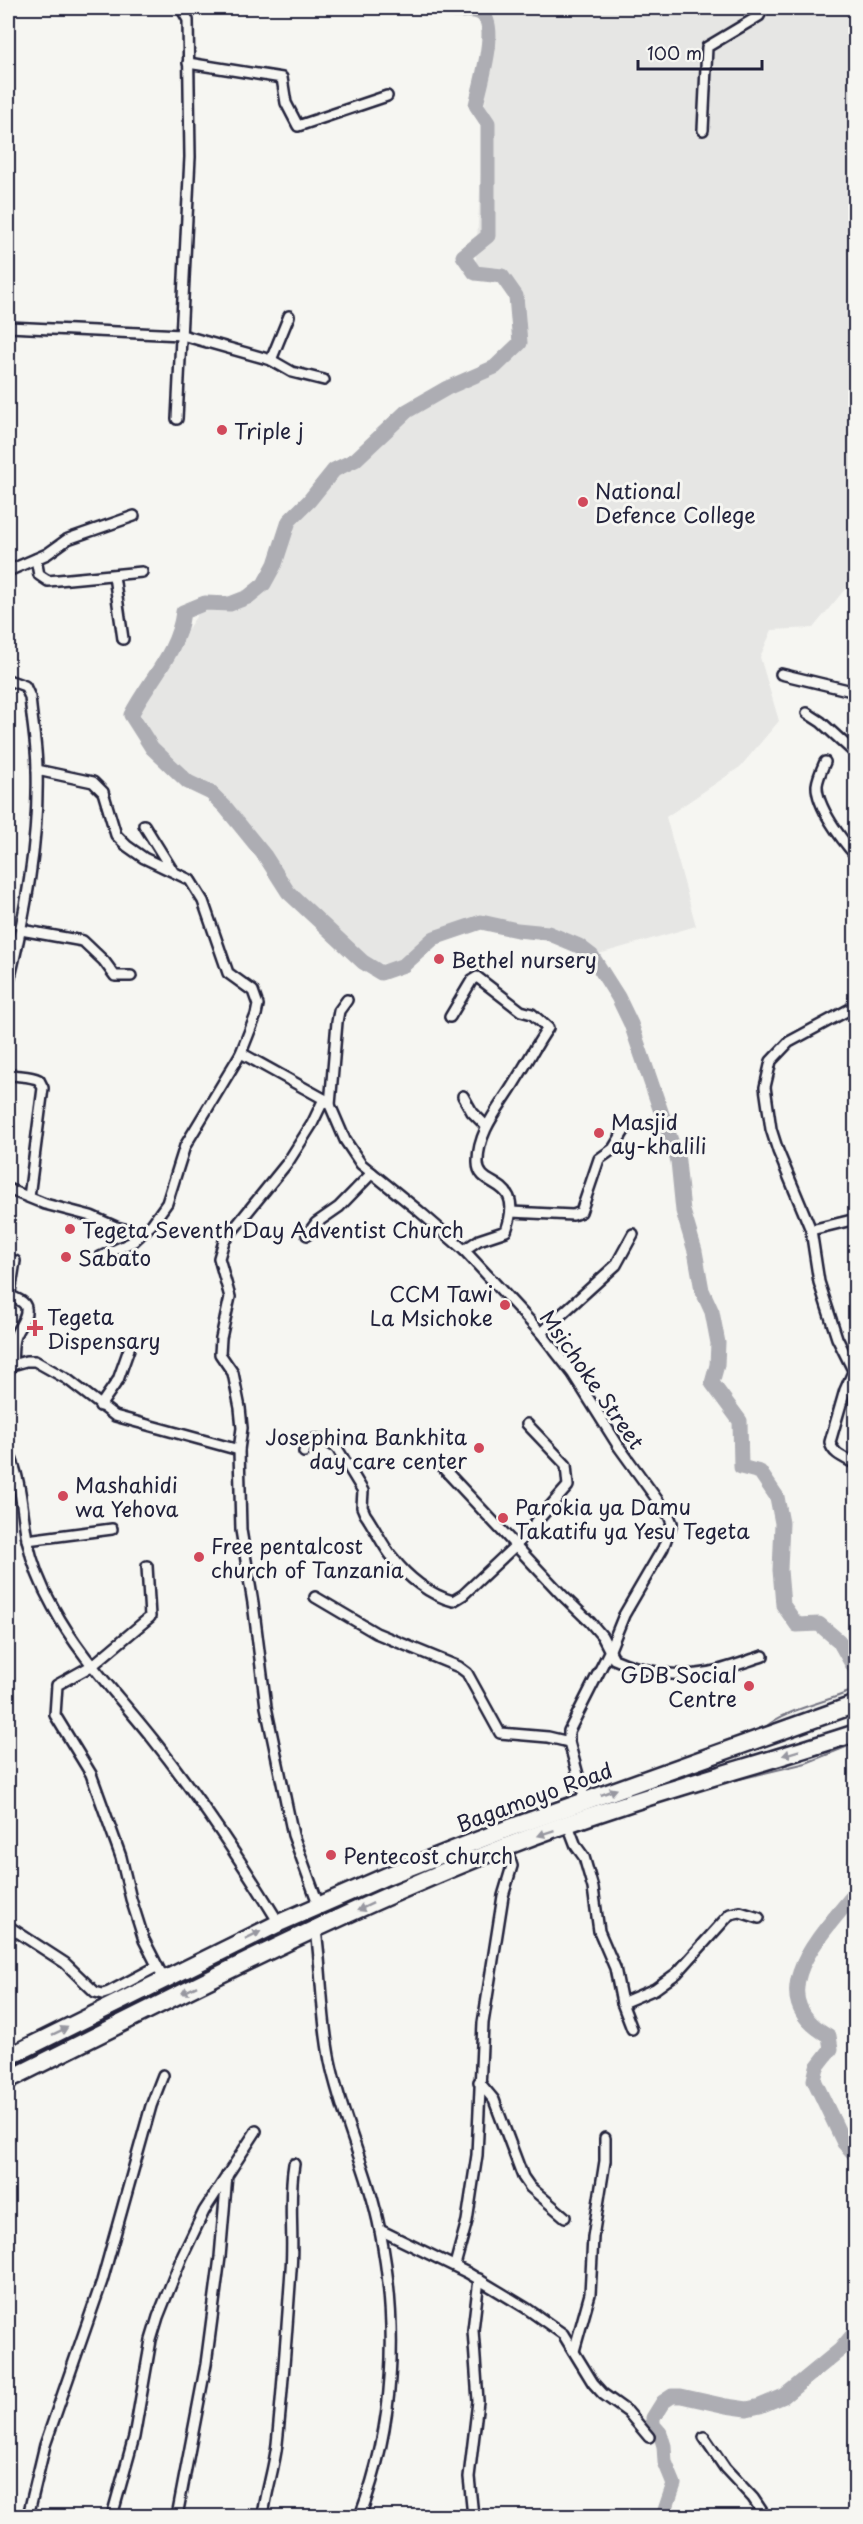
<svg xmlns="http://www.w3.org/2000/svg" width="863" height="2524" font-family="'Playpen Sans',sans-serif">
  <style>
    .built { fill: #e6e6e4 }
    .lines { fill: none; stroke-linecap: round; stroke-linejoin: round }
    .stream { stroke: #757583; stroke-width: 2 }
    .river { stroke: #adadb3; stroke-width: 15 }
    .minor-casing { stroke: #22223b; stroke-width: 14 }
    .trunk-casing { stroke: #22223b; stroke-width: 21 }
    .minor { stroke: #f6f6f2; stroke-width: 9 }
    .trunk { stroke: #f6f6f2; stroke-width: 16 }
    .oneway { fill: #9797a0 }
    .poi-dot { fill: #d1495b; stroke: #f6f6f2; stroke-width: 2 }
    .labels { text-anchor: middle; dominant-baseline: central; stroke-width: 6; stroke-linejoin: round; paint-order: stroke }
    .poi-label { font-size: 21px; fill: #22223b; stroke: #f6f6f2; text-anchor: start }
    .street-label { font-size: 21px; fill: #22223b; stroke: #f6f6f2 }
  </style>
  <rect width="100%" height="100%" fill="#f6f6f2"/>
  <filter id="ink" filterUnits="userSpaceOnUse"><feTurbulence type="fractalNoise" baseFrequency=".0167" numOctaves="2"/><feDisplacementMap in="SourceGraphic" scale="12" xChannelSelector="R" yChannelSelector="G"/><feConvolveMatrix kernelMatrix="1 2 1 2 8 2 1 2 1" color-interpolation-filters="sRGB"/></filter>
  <g filter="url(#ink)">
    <path class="built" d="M469 8H855V577L813 628 772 630 760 657 779 721 740 767 666 817 696 926 592 956 548 933 481 922 434 938 404 965 363 962 288 892 238 822 173 766 131 715 205 603 248 597 285 534 334 470 407 411 495 367 520 343 516 296 502 276 475 273 490 24Z"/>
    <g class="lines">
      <g class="stream">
        <path d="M766 1727C783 1710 831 1701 856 1689"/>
        <path d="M715 1785 806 1763 856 1743"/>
      </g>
      <g class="river">
        <path d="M446 8C458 15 470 6 482 14 499 26 480 86 476 105L488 123V236L463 256 475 273 502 276 516 296 520 343 495 367 447 388 407 411 355 460 334 470 309 501 289 521 275 564 264 584 248 597 230 604 205 603 183 612C178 653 149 680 131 715L152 748 188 782 211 793 226 808 265 856 288 892 363 962 381 973 404 965 434 938 481 922 517 930 548 933 579 946 592 956 618 997 631 1024 678 1161 683 1211 695 1251 702 1290 712 1312 718 1343 717 1365 712 1383 740 1421 741 1467 760 1472 777 1497 782 1523 780 1570 783 1605 797 1625 819 1624 839 1641 856 1671"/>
        <path d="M856 1892C823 1933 757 1996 829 2036L831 2049 817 2067 814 2080 844 2143 856 2156"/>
        <path d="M663 2516 674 2484 665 2462 664 2446 660 2433 653 2425V2418L663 2402 672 2396H681L726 2406 747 2409 760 2406 784 2396 840 2350 856 2331"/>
      </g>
      <defs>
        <g id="minor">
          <path d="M188 63 282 78 286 103 298 126 387 96"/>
          <path d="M703 130 707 47 759 16 763 8"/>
          <path d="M8 327 182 335 271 360 292 372 324 380"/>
          <path d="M271 360 289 316"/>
          <path d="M177 419 190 157 188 20 181 8"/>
          <path d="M36 559 39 575 48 581 142 572"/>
          <path d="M8 571 47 554 68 539 134 516"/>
          <path d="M114 576 123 639"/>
          <path d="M781 674 856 692"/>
          <path d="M8 680 25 686 30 697C32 721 37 746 37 770 39 843 25 915 8 985"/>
          <path d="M807 713 821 722 856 754"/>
          <path d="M825 762C822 769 818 777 817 785 816 806 842 840 856 856"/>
          <path d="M37 770 93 782 103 792 116 835 127 846 144 858 190 880 203 901 228 973 253 991 258 1005 256 1015 241 1053 185 1146 167 1203 152 1224 134 1241 100 1257"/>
          <path d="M144 825 172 870"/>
          <path d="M21 930 83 941 104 961 115 976H131"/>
          <path d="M856 995 852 1008 789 1042 771 1061 765 1087 771 1129 778 1151 811 1230 819 1282 837 1338 856 1376"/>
          <path d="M450 1017 472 980 477 977 521 1011 532 1014 548 1028C536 1045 527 1063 516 1080 501 1106 477 1131 478 1163 478 1191 526 1175 506 1231L479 1240 464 1250"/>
          <path d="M241 1053 324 1099 330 1105 345 1140 361 1164 419 1211 464 1250 541 1333 573 1374 619 1447 669 1516 672 1523 663 1548 624 1615 609 1652 569 1731V1742L586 1804"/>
          <path d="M8 1074C18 1077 29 1075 39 1080L43 1088 29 1197"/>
          <path d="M463 1096 472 1112 486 1126"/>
          <path d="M330 1105 337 1022 339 1011 347 1000"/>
          <path d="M8 1189 45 1204 91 1216 116 1227 142 1233"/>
          <path d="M511 1212 573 1215 581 1212 599 1159 613 1149 627 1126"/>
          <path d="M811 1230 856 1219"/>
          <path d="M307 1235 316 1223 339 1207 372 1173"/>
          <path d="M541 1333 616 1265 633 1234"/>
          <path d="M12 1365 26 1361H35L67 1379 115 1416 239 1450"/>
          <path d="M8 1372C15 1361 11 1351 14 1339 16 1329 28 1319 26 1308 25 1301 16 1299 11 1296L10 1293 15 1261"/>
          <path d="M853 1372 845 1390 830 1442C832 1454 845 1458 856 1464"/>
          <path d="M100 1406 118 1380 129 1349"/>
          <path d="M8 1451C22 1482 21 1507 27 1539 32 1563 41 1586 53 1607 79 1656 118 1695 152 1738 199 1797 240 1859 279 1923"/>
          <path d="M304 1452 307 1445 315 1439 325 1440 337 1448 363 1491 362 1507 365 1514C375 1528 382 1545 393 1558 407 1577 430 1595 453 1601L463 1595 516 1545 568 1486 566 1465 527 1424"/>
          <path d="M444 1469 561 1594 590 1622 602 1636 614 1659C641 1671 676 1678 705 1673 725 1670 744 1662 763 1656"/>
          <path d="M27 1540 112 1529"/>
          <path d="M147 1566 150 1617 93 1665 57 1685 55 1715 91 1774 121 1857 131 1899 144 1940 164 1979"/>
          <path d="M315 1597 376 1633 459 1667 467 1673 500 1733 548 1737 569 1742"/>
          <path d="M568 1825 576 1846 584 1857 593 1888 599 1931 615 1968 622 2003 632 2029"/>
          <path d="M319 1906 293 1835 266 1707 253 1603 241 1530 239 1450 242 1428 240 1408 233 1373 220 1354 221 1338 230 1297 219 1258 224 1241 288 1162 312 1124 324 1099"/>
          <path d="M8 1926 65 1963 95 1992 103 1994 109 1992 156 1967"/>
          <path d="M316 1930C322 1974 321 2017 330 2061 342 2119 369 2173 380 2231 399 2326 395 2425 360 2516"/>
          <path d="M622 2003 655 1989 677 1973 730 1914 740 1912 759 1918"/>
          <path d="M479 2082 494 2100 523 2177 530 2187 565 2217"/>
          <path d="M380 2230 468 2273 526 2308 563 2334 593 2383 603 2394 628 2412 649 2437"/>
          <path d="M455 2265 467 2221 477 2155 483 2023 503 1896 512 1866 506 1847"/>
          <path d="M574 2351 590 2294 593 2237 605 2161V2138"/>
          <path d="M704 2437 725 2468 753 2498 765 2516"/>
          <path d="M28 2516 45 2445 102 2281 151 2106 163 2075"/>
          <path d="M112 2516 134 2437 151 2340 158 2317 182 2257 204 2211 256 2131"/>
          <path d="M177 2516 206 2364 220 2257 227 2175"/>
          <path d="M263 2516C266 2492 274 2469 277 2444 283 2386 287 2328 291 2270 294 2234 288 2199 294 2164"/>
          <path d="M473 2516 469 2477 478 2401 473 2330 479 2279"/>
        </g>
        <g id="trunk">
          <path d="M8 2057 279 1923 389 1875 507 1829 856 1704"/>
          <path d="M8 2080C171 1999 334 1914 505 1847 619 1802 739 1771 856 1733"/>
        </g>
      </defs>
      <use href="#minor" class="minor-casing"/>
      <use href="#trunk" class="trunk-casing"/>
      <use href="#minor" class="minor"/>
      <use href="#trunk" class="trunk"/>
    </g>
    <defs><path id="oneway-solid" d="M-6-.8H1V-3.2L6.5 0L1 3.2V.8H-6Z" transform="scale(1.5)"/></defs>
    <g class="oneway">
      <use href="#oneway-solid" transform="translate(791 1753) rotate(163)"/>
      <use href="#oneway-solid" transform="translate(609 1792) rotate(-20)"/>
      <use href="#oneway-solid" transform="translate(546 1833) rotate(161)"/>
      <use href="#oneway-solid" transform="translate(365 1907) rotate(155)"/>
      <use href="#oneway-solid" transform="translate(253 1935) rotate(-26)"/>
      <use href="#oneway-solid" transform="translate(189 1990) rotate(154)"/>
      <use href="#oneway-solid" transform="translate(60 2031) rotate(-26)"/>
    </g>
  </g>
  <g class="poi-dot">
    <circle cx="222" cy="430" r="6"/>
    <circle cx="583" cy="502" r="6"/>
    <circle cx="439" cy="959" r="6"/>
    <circle cx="599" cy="1133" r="6"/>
    <circle cx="70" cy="1229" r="6"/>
    <circle cx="66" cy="1257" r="6"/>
    <circle cx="505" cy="1305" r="6"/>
    <path d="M32 1319h6v6h6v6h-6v6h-6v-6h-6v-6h6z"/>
    <circle cx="479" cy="1448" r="6"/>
    <circle cx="63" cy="1496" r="6"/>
    <circle cx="503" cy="1518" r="6"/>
    <circle cx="199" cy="1557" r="6"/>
    <circle cx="749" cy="1686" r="6"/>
    <circle cx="331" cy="1855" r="6"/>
  </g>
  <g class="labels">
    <g class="poi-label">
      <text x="234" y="430">Triple j</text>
      <text x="595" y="490">National<tspan x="595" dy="24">Defence College</tspan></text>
      <text x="451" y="959">Bethel nursery</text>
      <text x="611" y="1121">Masjid<tspan x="611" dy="24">ay-khalili</tspan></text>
      <text x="82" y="1229">Tegeta Seventh Day Adventist Church</text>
      <text x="78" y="1257">Sabato</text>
      <text x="493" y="1293" text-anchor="end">CCM Tawi<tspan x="493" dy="24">La Msichoke</tspan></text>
      <text x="47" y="1316">Tegeta<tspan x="47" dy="24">Dispensary</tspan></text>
      <text x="467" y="1436" text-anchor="end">Josephina Bankhita<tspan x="467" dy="24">day care center</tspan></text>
      <text x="75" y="1484">Mashahidi<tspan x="75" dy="24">wa Yehova</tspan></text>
      <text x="515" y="1506">Parokia ya Damu<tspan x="515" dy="24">Takatifu ya Yesu Tegeta</tspan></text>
      <text x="211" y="1545">Free pentalcost<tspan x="211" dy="24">church of Tanzania</tspan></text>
      <text x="737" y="1674" text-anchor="end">GDB Social<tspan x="737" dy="24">Centre</tspan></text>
      <text x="343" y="1855">Pentecost church</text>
    </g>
    <g class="street-label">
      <text transform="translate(593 1379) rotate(55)">Msichoke Street</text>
      <text transform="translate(534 1796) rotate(-20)">Bagamoyo Road</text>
    </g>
  </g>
  <rect width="863" height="2524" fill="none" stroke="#f6f6f2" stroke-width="30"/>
  <rect x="15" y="15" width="833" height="2494" fill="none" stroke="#22223b" stroke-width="2" filter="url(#ink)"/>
  <path d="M638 60v9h124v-9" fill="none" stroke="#22223b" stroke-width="3"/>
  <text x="647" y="60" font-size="18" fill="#22223b" stroke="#f6f6f2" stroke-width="4.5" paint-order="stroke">100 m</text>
</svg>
